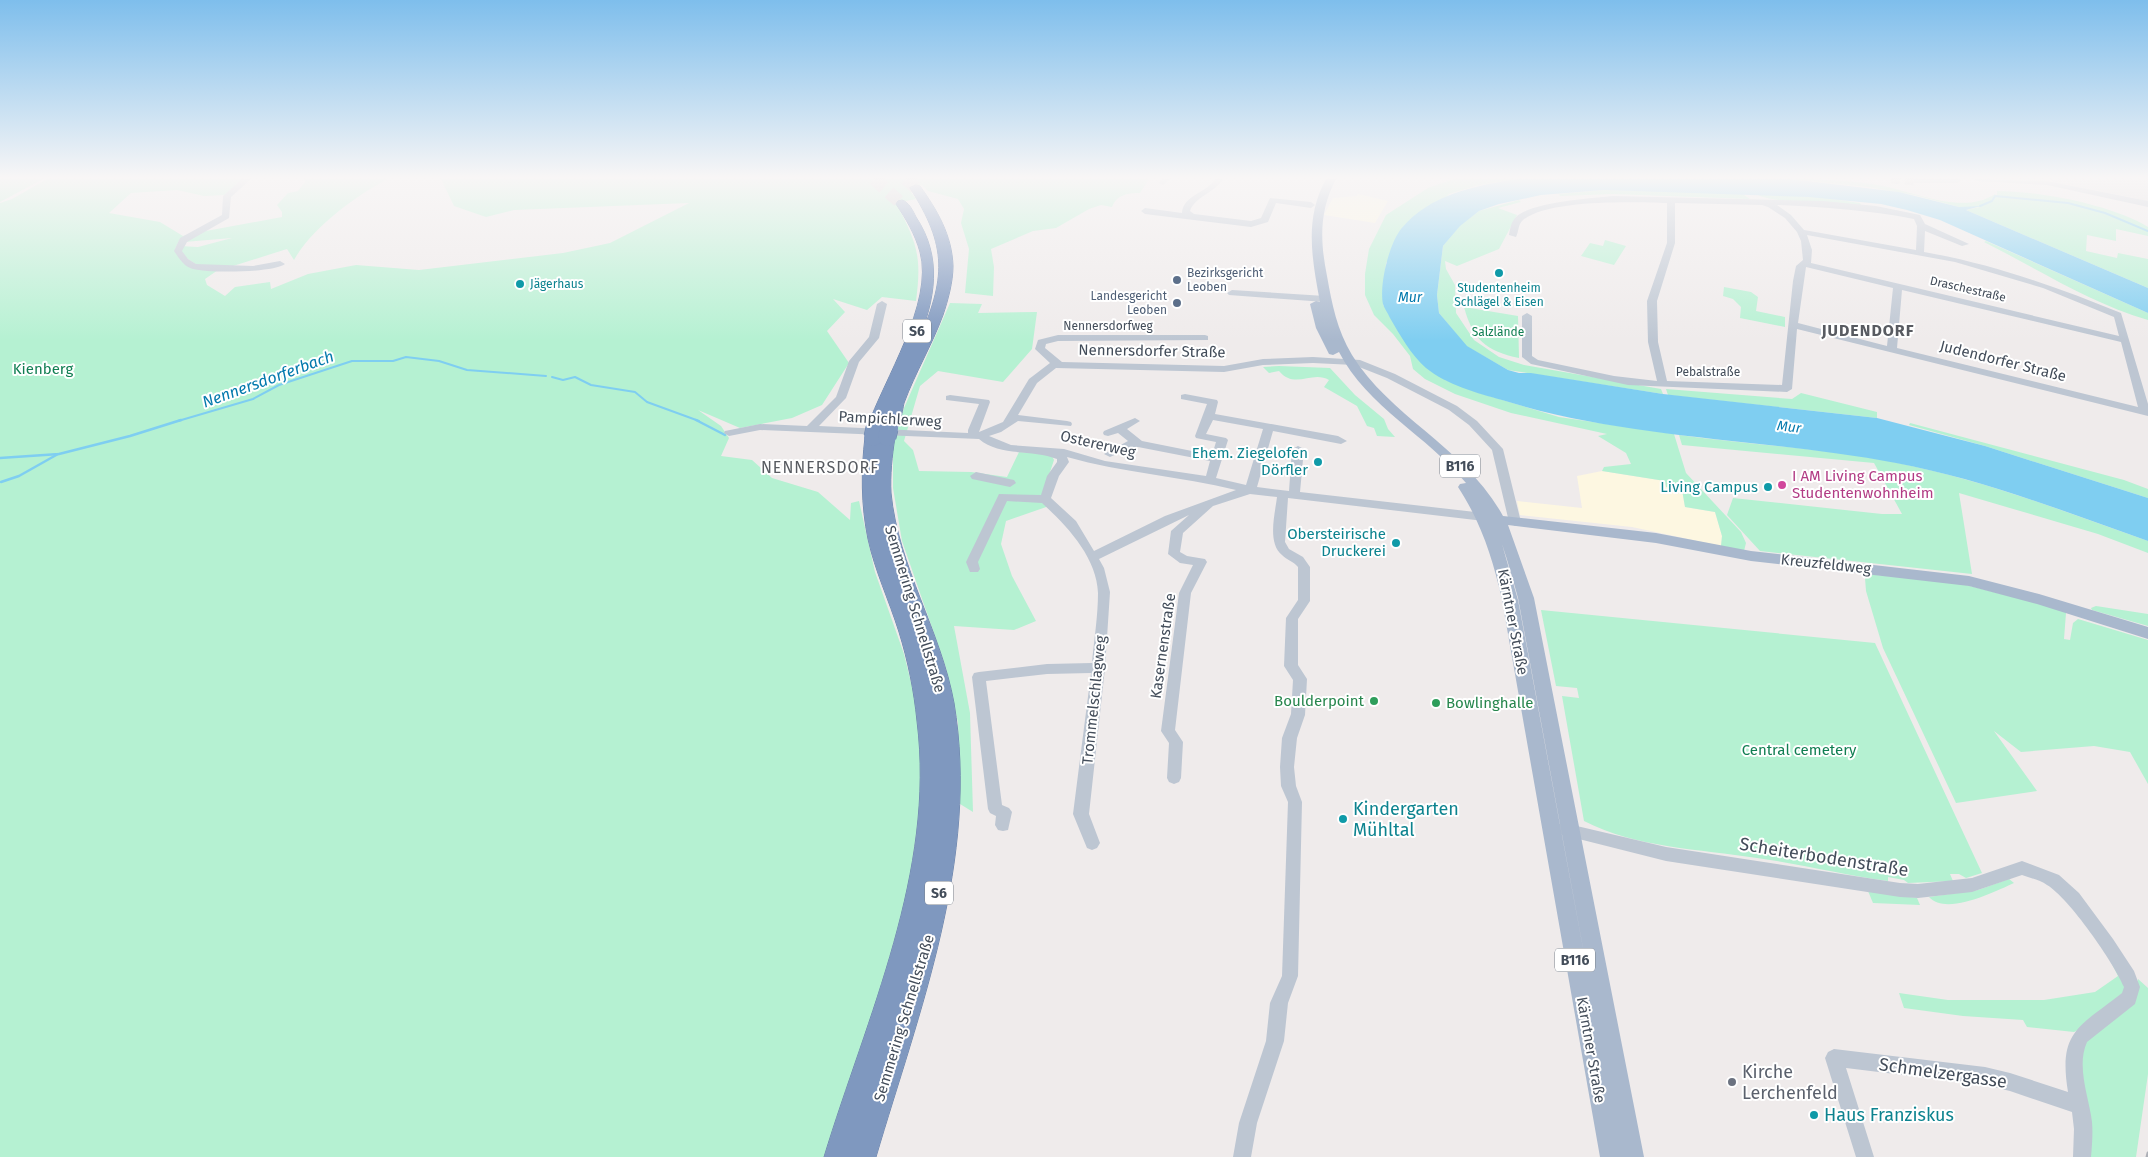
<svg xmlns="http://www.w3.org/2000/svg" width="2148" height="1157" font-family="'Fira Sans',sans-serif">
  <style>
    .commercial { fill: #fdf7e1 }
    .education { fill: #e0dddd }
    .green { fill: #b5f1d2 }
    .water { fill: #7fcef1 }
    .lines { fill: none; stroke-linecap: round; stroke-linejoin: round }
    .stream-far1 { stroke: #7fcef1; stroke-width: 2 }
    .stream { stroke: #7fcef1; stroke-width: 2.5 }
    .minor-tunnel { stroke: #cdcbce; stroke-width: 9; stroke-dasharray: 9 5; stroke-linecap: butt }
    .highway-tunnel { stroke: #cdcbce; stroke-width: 13; stroke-dasharray: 13 7; stroke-linecap: butt }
    .highway-casing { stroke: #6b83aa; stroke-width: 1 }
    .minor { fill: #bdc6d2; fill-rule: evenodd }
    .major { fill: #a9b8cd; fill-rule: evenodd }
    .highway { fill: #7f98bf; fill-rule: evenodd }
    .rail { stroke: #adb0b7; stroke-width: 3 }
    .highway-bridge-casing { stroke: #6b83aa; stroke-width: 19; stroke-linecap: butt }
    .highway-bridge { stroke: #7f98bf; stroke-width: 18 }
    .culture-dot { fill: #0f9aa8; stroke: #fff; stroke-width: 2 }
    .service-dot { fill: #5c6f8a; stroke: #fff; stroke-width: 2 }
    .hotel-dot { fill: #d1479c; stroke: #fff; stroke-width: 2 }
    .leisure-dot { fill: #2e9e5b; stroke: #fff; stroke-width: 2 }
    .worship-dot { fill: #6b7280; stroke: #fff; stroke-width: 2 }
    .labels { text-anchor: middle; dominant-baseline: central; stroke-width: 4; stroke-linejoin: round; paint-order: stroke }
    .far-service-label { font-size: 12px; fill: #4e5e75; stroke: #fff; text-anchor: start }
    .far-culture-label { font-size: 12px; fill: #0d838f; stroke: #fff; text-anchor: start }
    .far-street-label { font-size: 12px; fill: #434d5a; stroke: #fff }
    .far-park-label { font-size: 12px; fill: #107e52; stroke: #fff }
    .far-water-label { font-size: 14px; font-style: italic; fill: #0379ad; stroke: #fff }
    .shield { fill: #fff; stroke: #7b828c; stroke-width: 1 }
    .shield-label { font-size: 14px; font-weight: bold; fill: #434d5a }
    .street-label { font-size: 15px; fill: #434d5a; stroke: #fff }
    .park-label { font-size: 15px; fill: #107e52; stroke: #fff }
    .culture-label { font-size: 15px; fill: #0d838f; stroke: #fff; text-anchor: end }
    .hotel-label { font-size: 15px; fill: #b23c85; stroke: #fff; text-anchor: start }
    .leisure-label { font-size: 15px; fill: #27864d; stroke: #fff; text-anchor: end }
    .far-district-label { font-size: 16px; font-weight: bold; letter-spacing: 1px; fill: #585b61; stroke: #fff }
    .water-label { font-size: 16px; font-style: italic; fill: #0379ad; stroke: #fff }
    .neighbourhood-label { font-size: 16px; letter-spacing: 1px; fill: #585b61; stroke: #fff }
    .near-culture-label { font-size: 18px; fill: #0d838f; stroke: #fff; text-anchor: start }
    .near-street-label { font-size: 18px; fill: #434d5a; stroke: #fff }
    .near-worship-label { font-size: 18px; fill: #5b616d; stroke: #fff; text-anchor: start }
  </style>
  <rect width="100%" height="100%" fill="#efebeb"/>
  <g class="commercial">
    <path d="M1358 194 1388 201 1375 223 1324 215 1333 198 1357 196Z"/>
    <path d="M1602 471 1665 481 1666 487 1682 490 1685 507 1715 512 1722 536 1721 546 1632 527 1520 515 1517 501 1582 508 1577 476Z"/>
  </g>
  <path class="education" d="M2050 179H2148V203L2135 198 2053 182Z"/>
  <g class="green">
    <path d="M0 179H43L0 202Z"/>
    <path d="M47 179H245L224 195 204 196 177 190 131 193 109 213 160 222 183 236 187 235 179 241 175 249 187 266 218 270 205 279 207 285 225 296 235 287 270 282 271 289 308 274 356 265 419 270 563 253 610 243 689 203 514 210 486 217 454 206 441 179H1149L1140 193C1129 193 1117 194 1112 207L1101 205 1089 209 1056 228 1033 231 991 249 994 267 993 296 965 293 969 249 961 223 964 209 958 199 928 191 922 185 908 188 916 199 896 203C917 243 922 256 916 301L882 297 867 310 833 299 845 312 827 331 849 363 822 405 792 418 740 428 698 410 721 426 729 438 721 456 752 460 772 478 818 492 850 520 851 503 859 501 875 572 904 654 922 727V794L908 892 871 1023 826 1157H0V203L12 199Z"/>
    <path d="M304 179H388C356 195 311 229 294 260L287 249 233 266 200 267 182 255 180 246 198 247 232 238 184 242 195 233 282 217V212L277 205 288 193 298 191 305 182Z"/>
    <path d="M1454 179H1517L1479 185 1449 194 1386 263 1383 305 1445 380 1476 392 1559 417 1674 434 1686 473 1741 532 1746 543 1744 551 1721 546 1722 536 1715 512 1685 507 1682 490 1666 487 1665 481 1602 471 1604 467 1631 464 1626 453 1598 436 1607 434 1511 413 1455 394 1425 379 1413 369 1410 356 1393 334 1374 315 1365 295V274L1369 249 1386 215 1428 188Z"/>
    <path d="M1790 179C1820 179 1854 180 1883 186 1917 193 1964 215 1995 194L1997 197V191C2040 191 2112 205 2148 227V236L2116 229V241L2087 235 2086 251 2117 258 2118 253 2148 259V288L1966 210 1980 207H1959L1915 195 1868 187Z"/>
    <path d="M1604 190 1741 193 1750 199 1613 194 1560 196 1559 194Z"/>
    <path d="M1757 194 1819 197 1860 203 1861 205C1844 204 1766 203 1757 194Z"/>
    <path d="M1519 200 1521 202 1498 208 1517 215 1499 249 1457 266 1445 261 1446 269 1455 285 1456 313 1474 340 1499 357 1524 365 1661 389 1663 394 1508 370 1466 346 1439 313 1437 295 1443 246 1460 225 1479 211Z"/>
    <path d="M1605 240 1626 246 1614 265 1581 256 1590 243 1603 246Z"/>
    <path d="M1986 241 2148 313V320C2090 303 2038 269 1984 242Z"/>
    <path d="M1724 287 1751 292 1758 297 1756 311 1785 317V327L1740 318 1741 307 1733 299 1723 296Z"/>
    <path d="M950 303 982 304 978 313 1037 312 1032 349 1003 382 938 371 920 386 904 441 913 450 919 471 971 472 1007 477 1019 452 1051 454 1054 460 1048 478 1049 506 1006 521 1001 544 1012 576 1036 621 1014 630 954 626 970 713 973 812 960 804 958 723 946 668 902 541 893 488V444L904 408Z"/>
    <path d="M1464 307 1518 316 1519 358C1486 351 1473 340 1464 307Z"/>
    <path d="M1279 366 1330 368 1355 395 1384 419 1388 429 1395 437 1377 436 1374 428 1367 426 1357 406 1324 387 1329 380C1312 370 1295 390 1279 371L1269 373 1263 367Z"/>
    <path d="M1666 389 1792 399 1801 393 1877 412V418L1668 395Z"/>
    <path d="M1910 423 2124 480 2148 489V498L1985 446 1909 425Z"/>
    <path d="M1679 435C1752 445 1825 448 1898 463 1983 480 2066 512 2148 541V553L2098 534 1959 493 1972 574 1760 551 1727 515 1733 498 1882 514H1902L1874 463 1682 445Z"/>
    <path d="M1866 574 1958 583 2060 609 2066 613 2064 639 2070 640 2073 623 2078 619 2148 640V784L2130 752 2094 746 2021 752 1994 731 2037 791 1956 803 1883 648 1866 591 1865 578H1870Z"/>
    <path d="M2096 606 2148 614V626L2092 610 2091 608Z"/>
    <path d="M1541 610 1875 643 1982 873 1966 878 1959 874H1950L1953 881 1908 883 1904 880 1888 877V881C1844 875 1801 864 1757 858 1699 849 1637 848 1584 821L1562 696 1579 698 1577 688 1556 686Z"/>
    <path d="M2009 879 2014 883C1994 892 1946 916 1929 897L1978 890Z"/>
    <path d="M1868 891 1917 898 1920 905 1873 903Z"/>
    <path d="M2107 954 2128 988 2084 1027 2074 1032 2027 1027 2023 1020 1963 1016 1904 1008 1899 993 1948 1000H2044L2095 992 2118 976Z"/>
    <path d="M2138 979 2148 988V1074L2136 1157H2089L2081 1086 2082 1042 2134 999Z"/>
  </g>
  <path class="water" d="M1517 179H1790L1899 192 1959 207 1981 206 1966 210 2148 288V313L1940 220 1907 210 1881 204 1809 197 1604 190 1541 195 1499 204 1479 211 1460 226 1443 246 1437 295 1439 313 1467 346 1508 370 1519 373H1531L1663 394 1877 418 1985 446 2148 498V541C2066 512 1982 479 1896 463 1765 438 1630 440 1502 400 1477 393 1447 385 1426 368 1411 355 1400 335 1390 318 1388 313 1384 308 1383 304 1379 285 1389 244 1401 229 1430 194 1474 186 1517 179Z"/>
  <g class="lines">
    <g class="stream-far1">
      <path d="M1980 206 1992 201 1995 196 2068 203 2105 213 2148 231"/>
      <path d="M552 377 563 380 575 377 591 385 635 392 647 402 699 421"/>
      <path d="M178 421 253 399 279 385 352 361H393L406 357 439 361 467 370 546 376"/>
    </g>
    <g class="stream">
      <path d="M696 420 725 435"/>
      <path d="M0 458 59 454 130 436 181 420"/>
      <path d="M1 482 19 476 58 454"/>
    </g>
    <path class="minor-tunnel" d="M1891 179 1917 181"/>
    <g class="highway-tunnel">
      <path d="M874 179 902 204"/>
      <path d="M906 179 916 188"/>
    </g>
    <defs>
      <path id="highway" d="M916 185 920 186C937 210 952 235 953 266 953 282 948 300 943 315 932 345 915 373 904 403 902 412 900 431 891 433L895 437C892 456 890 475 891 493 898 566 941 631 954 703 980 858 919 1011 876 1157H824C867 1016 936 872 917 721 914 691 908 661 899 632 889 600 875 571 868 539 861 505 861 471 865 437L873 432 880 436 885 433 882 429 875 433 870 431 867 428C884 379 934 303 920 252 915 234 906 219 896 204L898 201 902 200C909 202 913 211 916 217 943 258 935 299 918 342 946 278 948 247 910 188Z"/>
    </defs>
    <use href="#highway" class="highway-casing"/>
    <g class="minor">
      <path d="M242 179H251L231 197 229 218 187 242 182 251 188 259 196 264 253 266 280 261 285 264C273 273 208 273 193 269 184 267 179 258 174 251L180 238 222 215 223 196Z"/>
      <path d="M1162 179H1170L1163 185 1159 183Z"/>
      <path d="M1215 179H1223C1215 193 1195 196 1190 211L1194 214 1251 221 1261 218 1270 198 1311 202 1315 205 1311 208 1276 203 1268 222 1251 227 1145 214 1141 211 1145 208 1182 213C1183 195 1207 193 1215 179Z"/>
      <path d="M1914 179H1960L1961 181 1957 183H1914Z"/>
      <path d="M1973 179 2047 181 2148 201V207L2047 185 1977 181Z"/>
      <path d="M1614 196 1823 201 1876 206 1920 215 1925 224 1969 244 1962 246 1925 231 1924 252C1993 264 2057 287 2121 313L2148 404V416L1797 329 1792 389 1787 392 1628 385 1531 364 1522 357V316L1527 313 1532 316V356L1538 360 1614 376 1657 381 1648 342 1647 301 1667 243V203C1634 202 1549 199 1523 220 1518 224 1519 231 1516 237L1509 235C1510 229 1511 222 1516 217 1531 202 1592 198 1614 196ZM1675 203 1762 205 1768 207 1785 218 1797 232 1801 241 1803 260 1796 266 1793 281 1782 385 1667 381 1658 342 1657 301 1675 243ZM1777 205C1823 207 1868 210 1914 219L1917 226 1916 250 1804 230 1791 215ZM1807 235 1955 262 2043 288 2114 317 2119 336 1811 263 1812 250ZM1806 267 1893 288 1887 346 1798 323ZM1902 290 2121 342 2138 407 1897 348Z"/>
      <path d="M1232 290 1325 296 1330 299 1325 302 1229 295 1227 293Z"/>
      <path d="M882 301 887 304 879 338 859 362 846 398 819 426 968 433V430L979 404 946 400V396L950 395 989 400 990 402 979 432 1003 422 1029 379 1050 363 1035 349 1038 340 1058 335H1205L1208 336V340L1058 341 1046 344 1045 348 1062 362 1224 366 1263 359 1313 357 1360 360 1395 374 1457 406 1477 421 1503 449 1521 522 1515 526 1509 522 1492 450 1469 425 1449 410 1387 378 1354 365 1313 363 1263 365 1224 372 1056 368 1037 383 1018 415 1067 421 1071 422 1072 424 1071 426 1018 421 1001 432 989 436 1011 445 1064 449 1105 461 1206 476 1210 461 1138 447H1132L1110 457 1104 454 1128 441 1118 433 1108 436 1104 435 1103 433 1104 431 1135 418 1140 421 1127 429 1142 441 1212 455 1216 442 1196 438 1195 436 1207 404 1181 399V395L1185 394 1217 400 1218 402 1215 414 1338 436 1347 441 1341 444 1273 431 1257 487 1289 491 1292 449 1298 446 1304 449 1300 492 1484 513 1490 517 1484 521 1288 498 1285 542 1289 549 1303 557 1310 567V601L1298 619V665L1307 679 1305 715 1297 738 1294 767 1296 786 1302 802 1298 976 1288 1003 1284 1041 1257 1123 1251 1157H1233L1239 1123 1266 1041 1270 1003 1282 976 1288 802 1281 786 1280 767 1282 738 1291 714 1293 680 1284 666 1286 618 1298 600V567C1293 561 1287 560 1282 555 1267 543 1275 514 1277 497L1250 494 1213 506 1183 533 1180 552 1187 556 1205 559 1207 562 1191 593 1175 730 1183 742 1181 778 1179 782 1174 784 1169 782 1167 778 1169 743 1161 731 1179 593 1193 565 1180 563 1168 554 1171 531 1189 515 1099 559 1104 568 1110 592 1105 668 1089 814 1100 843 1097 848 1092 850 1087 848 1073 814 1091 673 1047 674 986 681 1002 805 1009 808 1012 812 1008 830 1003 831 998 830 995 825 996 816 990 813 988 809 972 677 974 673 979 672 1047 664 1092 663C1094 640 1098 616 1098 593 1097 557 1066 525 1042 503L1007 501 978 562 980 569 978 572H970L966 562 999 494 1041 495 1047 476 1057 462V459C1033 449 1000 457 979 439L760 430 729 436 724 433 725 431 760 424 807 426 836 397 849 361 869 337 877 304ZM1213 420 1263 429 1246 485 1216 478 1228 440 1226 438 1206 434ZM1067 457C1123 473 1180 476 1236 490L1165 516 1094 551 1076 521 1051 498 1059 476 1069 462Z"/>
      <path d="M976 472 1014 480 1016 483 1010 487 972 479 970 476Z"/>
      <path d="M1564 823 1666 847 1900 883 1918 884 1972 878 2022 861 2059 875 2079 893 2113 939 2134 971 2140 987 2135 1004 2087 1042C2076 1067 2089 1097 2092 1122 2093 1134 2092 1145 2091 1157H2073L2074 1129 2072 1112 2010 1091 1985 1085 1846 1068 1874 1157H1856L1825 1058 1828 1052 1834 1049 1985 1067 2010 1073 2068 1092C2058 1031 2079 1027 2122 993L2124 987C2114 963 2069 898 2047 885 2040 880 2030 878 2022 875L1972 892 1918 898 1900 897 1666 861 1559 834 1556 829 1559 824Z"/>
    </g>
    <path class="major" d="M1326 179H1336C1319 211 1320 241 1327 276 1332 304 1337 330 1352 355 1390 417 1466 448 1503 516L1656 533 1751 551 1969 576 2039 594 2148 627V639L2037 604 1969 586 1751 561 1656 543 1508 525 1534 598 1644 1157H1600L1502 600C1493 559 1481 522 1458 487L1460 484 1466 483C1428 436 1367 407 1339 352L1333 355 1329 354 1316 328 1310 304 1316 301 1320 302C1312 259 1304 219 1326 179ZM1502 544C1508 562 1513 580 1518 598L1589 980 1518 600Z"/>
    <use href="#highway" class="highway"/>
    <path class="rail" d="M2147 1157 2148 1153"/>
    <defs>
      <g id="highway-bridge">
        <path d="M873 437 875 428"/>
        <path d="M887 437 889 429"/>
      </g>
    </defs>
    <use href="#highway-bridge" class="highway-bridge-casing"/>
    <use href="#highway-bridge" class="highway-bridge"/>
  </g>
  <linearGradient id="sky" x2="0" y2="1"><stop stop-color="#7ebeec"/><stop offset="0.52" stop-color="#f8f6f6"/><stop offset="1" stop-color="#f8f6f6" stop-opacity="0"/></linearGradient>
  <rect width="2148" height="341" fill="url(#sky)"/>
  <g class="culture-dot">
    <circle cx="1499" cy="273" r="5"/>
    <circle cx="520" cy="284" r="5"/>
    <circle cx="1318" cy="462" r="5"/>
    <circle cx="1768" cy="487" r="5"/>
    <circle cx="1396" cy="543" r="5"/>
    <circle cx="1343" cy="819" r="5"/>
    <circle cx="1814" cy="1115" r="5"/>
  </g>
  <g class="service-dot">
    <circle cx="1177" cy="280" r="5"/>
    <circle cx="1177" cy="303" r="5"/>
  </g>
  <circle class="hotel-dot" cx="1782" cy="485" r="5"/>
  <g class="leisure-dot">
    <circle cx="1374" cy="701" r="5"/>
    <circle cx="1436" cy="703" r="5"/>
  </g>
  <circle class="worship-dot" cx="1732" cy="1082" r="5"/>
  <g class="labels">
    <g class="far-service-label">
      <text x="1187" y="273">Bezirksgericht<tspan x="1187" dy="14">Leoben</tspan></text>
      <text x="1167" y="296" text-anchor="end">Landesgericht<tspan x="1167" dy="14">Leoben</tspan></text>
    </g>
    <g class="far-culture-label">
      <text x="530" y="284">Jägerhaus</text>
      <text x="1499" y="288" text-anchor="middle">Studentenheim<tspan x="1499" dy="14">Schlägel &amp; Eisen</tspan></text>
    </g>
    <g class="far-street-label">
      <text transform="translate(1968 289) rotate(13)">Draschestraße</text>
      <text x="1108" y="326">Nennersdorfweg</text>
      <text x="1708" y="372">Pebalstraße</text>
    </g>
    <g class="far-park-label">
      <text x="1498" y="332">Salzlände</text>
    </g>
    <g class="far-water-label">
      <text x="1410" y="297">Mur</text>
      <text transform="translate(1789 427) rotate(7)">Mur</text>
    </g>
    <g class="shield">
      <rect x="903" y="319.5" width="28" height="23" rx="4"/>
      <rect x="1440" y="454.5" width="40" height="23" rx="4"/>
      <rect x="925" y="881.5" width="28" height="23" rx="4"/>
      <rect x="1555" y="948.5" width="40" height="23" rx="4"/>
    </g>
    <g class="shield-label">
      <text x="917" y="331">S6</text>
      <text x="1460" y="466">B116</text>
      <text x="939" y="893">S6</text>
      <text x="1575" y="960">B116</text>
    </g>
    <g class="street-label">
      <text transform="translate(1152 351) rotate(1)">Nennersdorfer Straße</text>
      <text transform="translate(2003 361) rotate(14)">Judendorfer Straße</text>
      <text transform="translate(890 419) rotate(3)">Pampichlerweg</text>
      <text transform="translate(1098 444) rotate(13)">Ostererweg</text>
      <text transform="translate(1826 564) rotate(6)">Kreuzfeldweg</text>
      <text transform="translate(915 609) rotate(73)">Semmering Schnellstraße</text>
      <text transform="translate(1513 622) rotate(79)">Kärntner Straße</text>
      <text transform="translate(1163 646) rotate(-82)">Kasernenstraße</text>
      <text transform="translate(1094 700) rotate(-84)">Trommelschlagweg</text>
      <text transform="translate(904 1018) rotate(-73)">Semmering Schnellstraße</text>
      <text transform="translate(1591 1050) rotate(80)">Kärntner Straße</text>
    </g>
    <g class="park-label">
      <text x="43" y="369">Kienberg</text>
      <text x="1799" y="750">Central cemetery</text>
    </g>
    <g class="culture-label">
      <text x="1308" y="453">Ehem. Ziegelofen<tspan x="1308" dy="17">Dörfler</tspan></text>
      <text x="1758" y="487">Living Campus</text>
      <text x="1386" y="534">Obersteirische<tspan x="1386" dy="17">Druckerei</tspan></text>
    </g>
    <g class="hotel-label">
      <text x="1792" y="476">I AM Living Campus<tspan x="1792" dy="17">Studentenwohnheim</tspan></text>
    </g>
    <g class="leisure-label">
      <text x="1364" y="701">Boulderpoint</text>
      <text x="1446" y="703" text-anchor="start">Bowlinghalle</text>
    </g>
    <g class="far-district-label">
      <text x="1868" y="330">JUDENDORF</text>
    </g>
    <g class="water-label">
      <text transform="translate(268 379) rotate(-20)">Nennersdorferbach</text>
    </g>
    <g class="neighbourhood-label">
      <text x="820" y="467">NENNERSDORF</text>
    </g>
    <g class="near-culture-label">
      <text x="1353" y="809">Kindergarten<tspan x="1353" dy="21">Mühltal</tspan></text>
      <text x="1824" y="1115">Haus Franziskus</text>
    </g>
    <g class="near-street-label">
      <text transform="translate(1824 857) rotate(9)">Scheiterbodenstraße</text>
      <text transform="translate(1943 1073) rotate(8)">Schmelzergasse</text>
    </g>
    <g class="near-worship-label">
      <text x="1742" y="1072">Kirche<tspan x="1742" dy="21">Lerchenfeld</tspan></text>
    </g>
  </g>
</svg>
